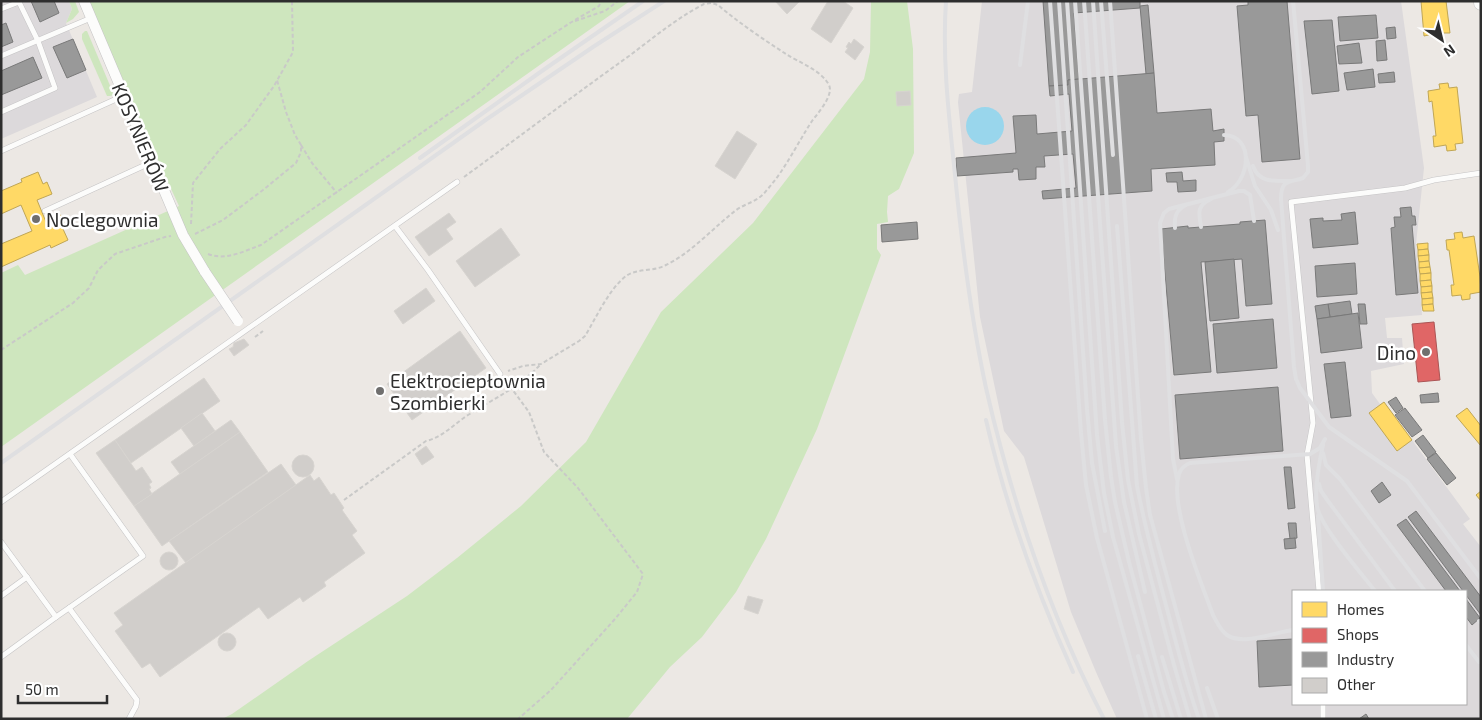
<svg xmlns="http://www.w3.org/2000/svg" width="1482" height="720" font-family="'Exo 2',sans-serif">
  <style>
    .industrial { fill: #dcd9db; fill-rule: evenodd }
    .green { fill: #cee6be }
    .water { fill: #99d6ec }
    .homes { fill: #ffd966; stroke: #c0a655 }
    .shops { fill: #e06666; stroke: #ab5555 }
    .industry { fill: #999; stroke: #797979 }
    .building { fill: #d1cecb; stroke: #d7d4d0 }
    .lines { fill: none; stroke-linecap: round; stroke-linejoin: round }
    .lane-casing { stroke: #c5c4c5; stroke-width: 6 }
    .street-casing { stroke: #c5c4c5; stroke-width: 11 }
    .secondary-casing { stroke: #c5c4c5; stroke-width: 15 }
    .path { stroke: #c9c9c8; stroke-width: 2; stroke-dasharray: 4 2.5; stroke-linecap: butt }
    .lane { stroke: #fcfcfb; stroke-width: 5 }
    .street { stroke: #fcfcfb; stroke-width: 10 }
    .secondary { stroke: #fcfcfb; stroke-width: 14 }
    .rail { stroke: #dfdfe1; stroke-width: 4 }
    .street-bridge-casing { stroke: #c5c4c5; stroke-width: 11; stroke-linecap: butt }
    .street-bridge { stroke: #fcfcfb; stroke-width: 10 }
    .poi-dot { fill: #706f6e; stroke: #fff; stroke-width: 2 }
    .labels { text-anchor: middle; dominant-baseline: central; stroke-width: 5; stroke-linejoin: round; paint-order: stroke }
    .street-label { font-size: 19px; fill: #2e2e2e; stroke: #fff }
    .poi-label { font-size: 19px; fill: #2e2e2e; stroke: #fff; text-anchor: start }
  </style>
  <rect width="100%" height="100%" fill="#ece8e4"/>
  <g class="industrial">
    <path d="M1 1H69L72 9 66 23 97 97 1 139Z"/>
    <path d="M982 1H1401L1424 168 1416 244 1422 315 1385 318 1387 338H1402L1404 364 1371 371 1372 393 1380 404 1384 402 1470 519 1463 524 1481 547V719H1117L1096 672 1071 612 1024 457 1004 431 980 317 958 102 959 94 972 92ZM1293 591H1466V704H1293Z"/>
  </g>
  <g class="green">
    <path d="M69 1H75L79 12 73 19 66 23 72 9Z"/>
    <path d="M84 1H630L1 447V273L18 265 25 275 179 206Z"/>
    <path d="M871 1H907L913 49 914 153 899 189 888 196 887 212 888 222 877 224V249L881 255 817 429 766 539 736 592 702 637 670 667 627 719H222L232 714 308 661 407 596 457 558 521 506 586 442 661 312 753 223 864 79 870 52Z"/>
    <path d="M85 31H87L114 95 110 96H107L82 39V34Z"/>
  </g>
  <circle class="water" cx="985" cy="126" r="19"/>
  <g class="homes">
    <path d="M1421 1H1446L1450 33H1442V35L1433 36V34L1424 36Z"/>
    <path d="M1448 83 1449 88 1457 87 1463 143 1455 144 1456 150 1447 151 1446 145 1434 147 1433 136H1436L1432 101 1429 102 1428 91 1440 89 1439 84Z"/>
    <path d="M38 172 43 184 47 182 52 194 37 200 46 222 61 215 66 227 63 229 68 240 51 248 50 245 1 267V244L32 231 21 205 1 214V191L22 182 21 179Z"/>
    <path d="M1462 232 1463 238 1474 236 1480 277 1481 292 1470 294V299L1462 300 1461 295 1452 296 1451 285H1454L1449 250H1447L1446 240 1455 239 1454 233Z"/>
    <path d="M1428 243V249L1418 250 1417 244Z"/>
    <path d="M1428 249 1429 255 1418 256V250Z"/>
    <path d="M1429 255V261L1419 262 1418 256Z"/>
    <path d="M1429 261 1430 267 1419 268V262Z"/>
    <path d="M1430 267 1431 273 1420 274 1419 268Z"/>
    <path d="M1431 273V280L1420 281V274Z"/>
    <path d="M1431 280 1432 286 1421 287 1420 281Z"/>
    <path d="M1432 286V292L1421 293V287Z"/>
    <path d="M1432 292 1433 298 1422 299 1421 293Z"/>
    <path d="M1433 298V304L1422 305V299Z"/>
    <path d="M1433 304 1434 311H1423L1422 305Z"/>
    <path d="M1384 402 1412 440 1397 451 1369 413Z"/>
    <path d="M1467 408 1481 426V446L1456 416Z"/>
    <path d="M1481 491V501L1476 495Z"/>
  </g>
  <path class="shops" d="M1434 322 1440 380 1418 382 1412 324Z"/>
  <g class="industry">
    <path d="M31 1H54L59 13 40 22Z"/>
    <path d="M1043 1H1140V8L1074 13 1079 79 1068 80V85L1049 86Z"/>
    <path d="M1248 1H1287L1300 159 1262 162 1258 115 1246 116 1237 6 1248 5Z"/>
    <path d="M1148 5 1154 73 1146 74 1140 6Z"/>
    <path d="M1376 15 1378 38 1340 41 1338 17Z"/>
    <path d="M1332 20 1339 91 1312 94 1304 21Z"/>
    <path d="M6 23 13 42 1 47V25Z"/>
    <path d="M1395 27 1396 38 1387 39 1386 28Z"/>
    <path d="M73 39 86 70 67 78 53 47Z"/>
    <path d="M1385 40 1387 60 1377 61 1376 41Z"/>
    <path d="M1359 43 1362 63 1339 64 1337 46Z"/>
    <path d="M33 57 42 78 1 95V71Z"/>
    <path d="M1373 69 1375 87 1347 90 1344 73Z"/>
    <path d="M1394 72 1395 82 1379 83 1378 74Z"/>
    <path d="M1154 73 1157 113 1211 109 1213 131 1224 129V141L1214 142 1215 165 1151 169 1152 191 1043 199 1042 191 1076 188 1073 154 1044 156 1045 167H1036V179L1019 180 1018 169H1013V172L957 176 956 158 1016 153 1013 116 1036 115 1037 134 1072 131 1069 94 1050 96 1049 86 1068 85V80Z"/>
    <path d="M1182 172 1183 181 1196 180V191L1178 192 1177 182H1167L1166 173Z"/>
    <path d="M1411 207 1412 216H1415L1416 225H1412L1418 293 1396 295 1391 228 1395 227 1394 217H1401L1400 208Z"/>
    <path d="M1355 212 1358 244 1313 248 1310 219 1323 218V221L1342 220 1341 214Z"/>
    <path d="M1265 220 1272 304 1246 306 1242 259 1201 262 1211 372 1174 375 1161 229 1188 226V228L1240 224V222Z"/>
    <path d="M917 222 918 239 882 242 881 225Z"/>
    <path d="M1234 259 1239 318 1210 321 1205 262Z"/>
    <path d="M1355 263 1357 294 1317 297 1315 266Z"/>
    <path d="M1350 301 1352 314 1330 317 1328 304Z"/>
    <path d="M1328 304 1330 317 1317 319 1315 306Z"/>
    <path d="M1358 304H1365L1367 324H1360Z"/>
    <path d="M1358 313 1362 348 1321 353 1317 319Z"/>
    <path d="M1273 319 1277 368 1217 373 1213 324Z"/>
    <path d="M1345 362 1351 416 1331 418 1324 364Z"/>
    <path d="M1278 387 1283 451 1180 459 1175 395Z"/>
    <path d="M1438 393 1439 402 1421 403 1420 395Z"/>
    <path d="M1396 397 1403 408 1396 413 1388 402Z"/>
    <path d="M1405 408 1422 430 1412 437 1395 415Z"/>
    <path d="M1423 435 1436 452 1428 458 1415 441Z"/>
    <path d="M1436 453 1456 478 1447 485 1427 459Z"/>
    <path d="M1284 467H1291L1295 508 1288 509Z"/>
    <path d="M1382 482 1391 495 1379 503 1371 491Z"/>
    <path d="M1416 511 1481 597V615L1466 595V591H1463L1408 517Z"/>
    <path d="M1406 519 1460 591H1446L1397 525Z"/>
    <path d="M1288 523H1296L1297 538 1290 539Z"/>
    <path d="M1295 538 1296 548 1285 549 1284 539Z"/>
    <path d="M1466 599 1480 618 1472 625 1466 617Z"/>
    <path d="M1293 639V685L1259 687 1257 641Z"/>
    <path d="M1366 714 1369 719H1359Z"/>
  </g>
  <g class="building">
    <path d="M775 1H800L787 14Z"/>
    <path d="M828 1H843L853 8 831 43 811 29Z"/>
    <path d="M854 39 864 47 855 60 845 52 848 48 846 47 849 42 851 44Z"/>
    <path d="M910 91 911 105 897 106 896 92Z"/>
    <path d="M737 131 757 144 735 179 715 166Z"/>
    <path d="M449 213 456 222 446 229 453 239 429 256 415 237Z"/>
    <path d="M501 228 520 255 475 287 456 261Z"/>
    <path d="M426 288 435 301 403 324 394 311Z"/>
    <path d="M460 331 486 368 412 420 387 384Z"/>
    <path d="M244 339 249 345 234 356 229 349 233 347 234 343Z"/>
    <path d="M204 378 220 401 131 463 115 440Z"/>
    <path d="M202 413 215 431 194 446 181 428Z"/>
    <path d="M231 420 240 432 180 474 171 462Z"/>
    <path d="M240 432 268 472 162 546 134 506Z"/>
    <path d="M115 440 136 471 142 467 152 482 149 484 151 488 149 489 152 494 134 506 96 453Z"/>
    <path d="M426 446 434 457 422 465 415 454Z"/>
    <circle cx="303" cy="466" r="11"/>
    <path d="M281 464 296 485 186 563 169 541Z"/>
    <path d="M310 475 314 481 319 477 331 495 334 493 344 508 342 510 357 531 352 535 365 553 324 582 326 586 303 602 300 597 268 619 259 607 160 677 150 663 142 668 115 631 123 625 114 613Z"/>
    <circle cx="169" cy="561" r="9"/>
    <path d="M748 596 763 600 758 614 744 609Z"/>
    <circle cx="227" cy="642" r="9"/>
  </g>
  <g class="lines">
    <defs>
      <g id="lane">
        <path d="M1 9 19 2 38 41 55 88 1 112"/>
        <path d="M1 56 91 18"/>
        <path d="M1 151 123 96"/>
        <path d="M45 211 152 162"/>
        <path d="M395 226 428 270 500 374"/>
        <path d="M1 502 457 182"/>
        <path d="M1 542 56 617 69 608 137 700 136 706 129 719"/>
        <path d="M1319 591 1307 455 1313 423 1291 202 1405 188 1434 180 1481 173"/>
        <path d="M1 596 27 577"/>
        <path d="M69 608 143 556 70 454"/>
        <path d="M1 657 56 617"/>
        <path d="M1323 704V719"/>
      </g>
      <path id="street" d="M84 1 183 235 205 272"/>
      <path id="secondary" d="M1481 1V3"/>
    </defs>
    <use href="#lane" class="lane-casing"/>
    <use href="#street" class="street-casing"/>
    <use href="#secondary" class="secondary-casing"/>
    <g class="path">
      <path d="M575 21 605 11 618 1"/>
      <path d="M301 145 312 163 337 193"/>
      <path d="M464 177C519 137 573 96 629 56 653 38 677 18 704 4L712 3 718 5C739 23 763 39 786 54 800 63 821 70 829 85 834 95 818 113 812 121 797 144 785 170 766 191 758 202 745 203 735 211 713 228 691 253 666 265 653 272 637 268 626 276 609 289 596 318 585 336L579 341 541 364 523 366 508 371"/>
      <path d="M191 224 193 183 220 149 246 125 274 86 293 52 292 1"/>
      <path d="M195 234 223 220 263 190 296 163 301 152V145L295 135 286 112 277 80"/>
      <path d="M208 254C226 261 244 251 261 245L480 92 518 57 570 23 599 6 601 1"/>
      <path d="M255 337 263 331"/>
      <path d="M1 350 73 303 89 288 98 270 115 254 165 237 171 236"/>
      <path d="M506 381 529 412 544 452 578 488 643 574 637 592 615 619 551 690 518 719"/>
      <path d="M344 500 426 441C443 437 454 424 468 415 495 398 518 388 541 364"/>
    </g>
    <use href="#lane" class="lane"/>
    <use href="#street" class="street"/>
    <use href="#secondary" class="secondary"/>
    <g class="rail">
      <path d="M946 1C942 59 949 117 955 175 962 246 971 318 986 388 1012 502 1050 615 1104 719"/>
      <path d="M1050 1 1081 433 1086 485 1097 538 1147 719"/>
      <path d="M1059 1 1087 409 1092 463 1105 531"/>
      <path d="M1067 1 1097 435 1104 493 1113 537 1164 719"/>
      <path d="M1075 1 1105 420 1111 477 1115 502 1129 562 1164 692 1173 719"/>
      <path d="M1084 1 1116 446 1124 502 1145 592"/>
      <path d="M1093 1 1122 422 1128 480 1139 534 1174 665 1190 719"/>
      <path d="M1101 1 1113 155"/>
      <path d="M1110 1 1141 439 1146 488 1150 515 1206 719"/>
      <path d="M1293 1 1308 166V172L1303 178C1289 183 1281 179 1281 199L1294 367 1296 379 1300 388 1329 427 1407 481 1481 579"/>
      <path d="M1020 65 1028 1"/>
      <path d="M1224 135C1255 136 1250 180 1228 192"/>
      <path d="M1246 157 1255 186 1271 210 1278 230"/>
      <path d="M420 158 539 73 643 1"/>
      <path d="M1253 166C1259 183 1274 181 1290 181"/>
      <path d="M1117 226 1137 486C1145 528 1156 568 1167 609 1177 646 1186 683 1199 719"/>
      <path d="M1201 227C1199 213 1196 206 1211 199"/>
      <path d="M1175 228C1174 217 1176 210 1186 205"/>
      <path d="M986 420C1006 507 1037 592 1073 672"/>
      <path d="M1323 445C1319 463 1314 487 1317 506 1320 526 1361 573 1375 591"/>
      <path d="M1323 453 1326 465 1340 479 1425 591"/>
      <path d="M1 463 487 119 593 47 664 1"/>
      <path d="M1177 479 1173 459 1160 223 1164 213 1169 209 1239 191H1244L1250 195 1254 221"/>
      <path d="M1319 484 1321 491 1328 501 1395 591"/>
      <path d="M1318 516 1323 591"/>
      <path d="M1479 621 1481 623"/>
      <path d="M1293 630C1275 632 1243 646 1227 635 1220 630 1217 622 1213 615 1201 582 1169 506 1179 474 1181 468 1185 465 1190 463L1310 454 1320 448 1325 439"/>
      <path d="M1466 645 1479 662"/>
      <path d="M1138 656 1156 719"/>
      <path d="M1162 657 1181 719"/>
      <path d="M1207 688 1218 719"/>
    </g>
    <defs>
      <path id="street-bridge" d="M205 272 238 321"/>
    </defs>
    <use href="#street-bridge" class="street-bridge-casing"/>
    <use href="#street-bridge" class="street-bridge"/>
  </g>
  <g class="poi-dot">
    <circle cx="36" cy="219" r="5"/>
    <circle cx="1426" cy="352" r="5"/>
    <circle cx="380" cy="391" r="5"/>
  </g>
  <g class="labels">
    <g class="street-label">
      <text transform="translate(141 137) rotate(67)">KOSYNIERÓW</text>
    </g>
    <g class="poi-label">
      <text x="46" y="219">Noclegownia</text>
      <text x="1416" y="352" text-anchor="end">Dino</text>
      <text x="390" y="380">Elektrociepłownia<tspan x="390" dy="22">Szombierki</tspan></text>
    </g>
  </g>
  <rect width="1482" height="720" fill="none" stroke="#2e2e2e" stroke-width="5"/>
  <rect x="1292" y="590" width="175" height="115" fill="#ffffff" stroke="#ababab"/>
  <rect x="1302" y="602" width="25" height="15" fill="#ffd966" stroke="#ababab"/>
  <text x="1337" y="615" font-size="15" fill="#2e2e2e">Homes</text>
  <rect x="1302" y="628" width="25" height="15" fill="#e06666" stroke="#ababab"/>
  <text x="1337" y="640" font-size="15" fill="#2e2e2e">Shops</text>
  <rect x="1302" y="652" width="25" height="15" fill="#999999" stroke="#ababab"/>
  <text x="1337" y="665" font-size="15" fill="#2e2e2e">Industry</text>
  <rect x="1302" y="678" width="25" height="15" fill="#d1cecb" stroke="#ababab"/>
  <text x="1337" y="690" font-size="15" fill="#2e2e2e">Other</text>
  <g transform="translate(1442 40) rotate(145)" stroke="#ffffff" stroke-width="4" paint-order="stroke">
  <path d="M0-4L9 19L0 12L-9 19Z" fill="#2e2e2e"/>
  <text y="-8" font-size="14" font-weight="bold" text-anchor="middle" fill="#2e2e2e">N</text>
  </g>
  <path d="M18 695v8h89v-8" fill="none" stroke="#2e2e2e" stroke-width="2.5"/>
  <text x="25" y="695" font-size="15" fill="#2e2e2e" stroke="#ffffff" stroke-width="4" paint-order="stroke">50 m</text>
</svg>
